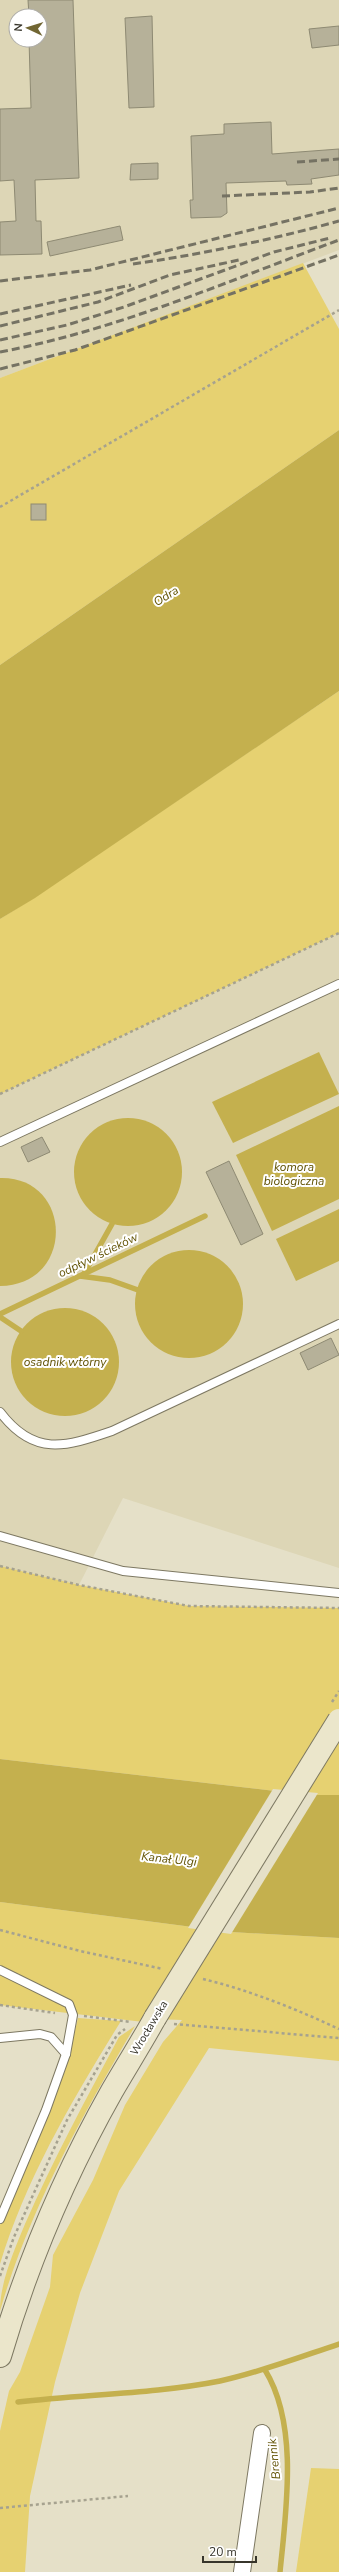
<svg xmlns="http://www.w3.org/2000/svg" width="339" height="2572" font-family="'Nunito Sans',sans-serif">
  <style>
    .built { fill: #ddd6b6; fill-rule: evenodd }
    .green { fill: #e6d171 }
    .water { fill: #c4b04e }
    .pier { fill: #e5e0c8 }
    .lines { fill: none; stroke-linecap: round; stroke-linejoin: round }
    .stream { stroke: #c4b04e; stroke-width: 5.5 }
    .building { fill: #b6b199; stroke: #8e8a73 }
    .service-casing { stroke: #7d7862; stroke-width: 10 }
    .minor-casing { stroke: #7d7862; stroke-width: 18 }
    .secondary-casing { stroke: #7d7862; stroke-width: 24 }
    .path { stroke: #a6a28f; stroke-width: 2.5; stroke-dasharray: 3 3; stroke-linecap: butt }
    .service { stroke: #fff; stroke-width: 8 }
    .minor { stroke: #fff; stroke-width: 16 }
    .secondary { stroke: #ebe6cb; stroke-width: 22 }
    .rail { stroke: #757263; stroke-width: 3; stroke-dasharray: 8 4; stroke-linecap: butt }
    .secondary-bridge-casing { stroke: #7d7862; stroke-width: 24; stroke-linecap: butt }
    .path-bridge { stroke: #a6a28f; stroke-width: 2.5; stroke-dasharray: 3 3; stroke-linecap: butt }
    .secondary-bridge { stroke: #ebe6cb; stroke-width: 22 }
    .labels { text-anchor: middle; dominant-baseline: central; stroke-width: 4; stroke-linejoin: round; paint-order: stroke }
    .street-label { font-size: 11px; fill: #37352b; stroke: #fff }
    .water-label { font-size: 12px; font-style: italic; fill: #635406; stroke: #fff }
  </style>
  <rect width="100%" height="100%" fill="#e5e0c8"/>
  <g class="built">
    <path d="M0 0H339V250L0 378ZM16 16H40V40H16Z"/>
    <path d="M339 933V1568L123 1498 79 1585 0 1566V1094Z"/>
  </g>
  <g class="green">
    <path d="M303 263 339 329V430L0 665V378Z"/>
    <path d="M339 691V933L0 1094V919L35 897Z"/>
    <path d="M0 1566 79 1585 189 1606 339 1608V1795H309L0 1759Z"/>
    <path d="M0 1902 231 1932 339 1938V2061L209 2048 119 2191 80 2293 55 2382 30 2496 25 2572H0V2431L9 2391 20 2372 50 2287 53 2255 93 2180 125 2105 163 2042 182 2020 155 2019 152 2023 0 2005Z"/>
    <path d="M78 2018 121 2021C74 2097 26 2178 0 2264V2225L66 2068Z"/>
    <path d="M135 2026C82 2116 29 2210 0 2311 0 2282 14 2251 25 2224 53 2160 86 2099 119 2037Z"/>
    <path d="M311 2468 339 2469V2572H296Z"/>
  </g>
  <g class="water">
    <path d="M339 430V691L35 898 0 919V665Z"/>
    <path d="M319 1052 339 1094 233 1143 212 1102Z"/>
    <path d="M339 1106V1199L272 1231 236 1155Z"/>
    <circle cx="128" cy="1172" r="54"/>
    <path d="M0 1178C73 1176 76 1285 0 1286Z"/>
    <path d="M339 1209V1261L296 1281 276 1239Z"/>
    <circle cx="189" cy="1304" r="54"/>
    <circle cx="65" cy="1362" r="54"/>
    <path d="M0 1759 309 1795H339V1938L231 1932 0 1902Z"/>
  </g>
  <path class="pier" d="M273 1789 318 1793 231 1934 188 1928Z"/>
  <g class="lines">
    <g class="stream">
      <path d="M84 1274 112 1224"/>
      <path d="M80 1276 110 1280 138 1290"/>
      <path d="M0 1314 205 1216"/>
      <path d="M0 1317 21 1331"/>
      <path d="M265 2370C299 2425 286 2511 280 2572"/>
      <path d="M18 2402C86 2394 154 2394 220 2381 261 2372 300 2357 339 2344"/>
    </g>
  </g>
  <g class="building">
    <path d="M28 0H73L79 178 35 180 36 221H41L42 254 0 255V222L16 221 14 180 0 181V109L31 108 29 40H40V16H29Z"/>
    <path d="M152 16 154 107 129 108 125 18Z"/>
    <path d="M339 26V45L312 48 309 29Z"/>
    <path d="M271 122 272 154 339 149V175L311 179 312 184 287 185 286 181 226 183 227 213 221 217 191 218 190 200H193L191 136 224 134V124Z"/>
    <path d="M158 163V179L130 180 131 164Z"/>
    <path d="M120 226 123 240 50 256 47 242Z"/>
    <rect x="31" y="504" width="15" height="16"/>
    <path d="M42 1137 50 1152 28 1162 21 1147Z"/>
    <path d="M229 1161 263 1234 241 1245 206 1172Z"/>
    <path d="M331 1338 339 1355 308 1370 300 1353Z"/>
  </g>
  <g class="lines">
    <defs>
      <g id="service">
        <path d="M0 1142 339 984"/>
        <path d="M0 1412C34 1457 65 1447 112 1431L339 1324"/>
        <path d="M0 1536 123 1571 339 1593"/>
        <path d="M0 1970 69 2004 73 2015 66 2054 46 2110 0 2219"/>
        <path d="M0 2038 40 2034 51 2037 66 2054"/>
      </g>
      <path id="minor" d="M242 2572 262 2433"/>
      <path id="secondary" d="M0 2356C27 2264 64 2176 112 2091 126 2067 141 2043 155 2018"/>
    </defs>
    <use href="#service" class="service-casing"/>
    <use href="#minor" class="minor-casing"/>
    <use href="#secondary" class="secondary-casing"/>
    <g class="path">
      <path d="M0 507 339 310"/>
      <path d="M0 1094 339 933"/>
      <path d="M0 1566 79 1585 189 1606 339 1608"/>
      <path d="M0 1930 80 1951 163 1969"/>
      <path d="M203 1979C249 1990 296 2009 339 2029"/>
      <path d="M0 2005 55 2013"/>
      <path d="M84 2016 131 2022"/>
      <path d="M174 2024 339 2038"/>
      <path d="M0 2276 14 2237 67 2120 117 2035 125 2029"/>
      <path d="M0 2508 128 2496"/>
    </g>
    <use href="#service" class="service"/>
    <use href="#minor" class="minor"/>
    <use href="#secondary" class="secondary"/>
    <g class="rail">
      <path d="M297 162 339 159"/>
      <path d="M222 196 310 192 339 188"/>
      <path d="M133 264C203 254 271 240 339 221"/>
      <path d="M0 281 90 270 339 208"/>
      <path d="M0 314 131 285"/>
      <path d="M0 326 98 302 170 275 239 260"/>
      <path d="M0 340 67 325 124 307 274 252 330 238"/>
      <path d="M0 352C117 330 228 281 339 240"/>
      <path d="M0 369 75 350 339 255"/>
    </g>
    <defs>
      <path id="secondary-bridge" d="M155 2018 339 1720"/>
    </defs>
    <use href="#secondary-bridge" class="secondary-bridge-casing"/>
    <path class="path-bridge" d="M332 1702 339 1691"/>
    <use href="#secondary-bridge" class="secondary-bridge"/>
  </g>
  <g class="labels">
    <g class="street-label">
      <text transform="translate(149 2028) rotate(-59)">Wrocławska</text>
    </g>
    <g class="water-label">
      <text transform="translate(166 596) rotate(-32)">Odra</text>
      <text x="294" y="1167">komora<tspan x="294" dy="14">biologiczna</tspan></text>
      <text transform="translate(98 1255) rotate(-26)">odpływ ścieków</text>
      <text x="65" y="1362">osadnik wtórny</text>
      <text transform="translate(169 1859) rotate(6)">Kanał Ulgi</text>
      <text transform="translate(274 2459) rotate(-96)">Brennik</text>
    </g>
  </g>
  <g transform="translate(28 28) rotate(274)"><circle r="19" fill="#ffffff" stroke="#afaeaa"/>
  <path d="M0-3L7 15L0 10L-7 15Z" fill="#716633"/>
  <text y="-6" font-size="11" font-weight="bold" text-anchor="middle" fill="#37352b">N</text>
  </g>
  <path d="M203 2556v6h53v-6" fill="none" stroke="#37352b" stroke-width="2"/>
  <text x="209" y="2556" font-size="12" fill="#37352b" stroke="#ffffff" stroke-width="3" paint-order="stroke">20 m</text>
</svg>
